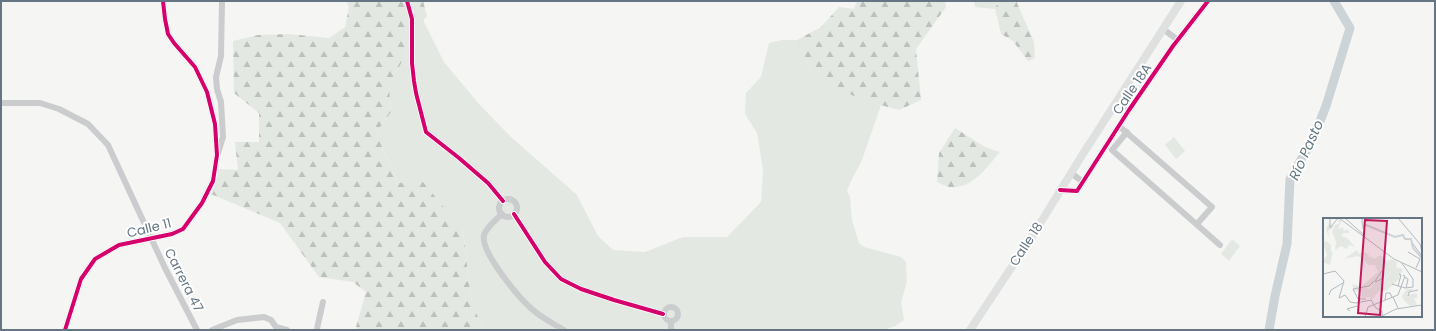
<svg xmlns="http://www.w3.org/2000/svg" width="1436" height="331" font-family="Poppins,sans-serif">
  <style>
    .green { fill: #e4e8e2 }
    .forest { fill: url(#forest-firs) }
    .lines { fill: none; stroke-linecap: round; stroke-linejoin: round }
    .river { stroke: #cdd4d7; stroke-width: 9 }
    .minor { stroke: #cacccd; stroke-width: 6 }
    .secondary { stroke: #dfe0e0; stroke-width: 8 }
    .cycleway-casing { stroke: #fff; stroke-width: 6 }
    .cycleway { stroke: #d6006c; stroke-width: 4 }
    .labels { text-anchor: middle; dominant-baseline: central; stroke-width: 4; stroke-linejoin: round; paint-order: stroke }
    .street-label { font-size: 13px; fill: #657583; stroke: #fff }
    .water-label { font-size: 14px; font-style: italic; fill: #61767f; stroke: #fff }
    .inset-river { fill: none; stroke: #cdd4d7; stroke-width: 2 }
    .inset-road { fill: none; stroke: #b2bac0; stroke-width: 1 }
    .view { fill: #c2185b; fill-opacity: 0.15; stroke: #c2185b; stroke-width: 2 }
    .inset-edge { fill: none; stroke: #657583; stroke-width: 2 }
  </style>
  <defs>
    <pattern id="forest-firs" width="22" height="20" patternUnits="userSpaceOnUse"><rect width="22" height="20" fill="#e4e8e2"/><path d="M5 1l3.5 6h-7zM16 11l3.5 6h-7z" fill="#bcc1bd"/></pattern>
  </defs>
  <rect width="100%" height="100%" fill="#f5f5f4"/>
  <g class="green">
    <path d="M974 1H999L995 9 975 7Z"/>
    <path d="M423 20 444 62 479 104 510 136 577 195 598 236 613 250 645 252 683 237H727L761 202 763 170 757 133 745 114 746 93 761 77 769 43 782 40H797L815 80 881 105 862 160 851 181 847 191 850 197 852 220 859 243 864 247 901 257 906 262 907 282 901 302 904 320 895 326 884 330H483L471 299 463 230 398 183 376 133 391 112 389 86 405 56 411 35Z"/>
    <path d="M1174 137 1185 151 1176 159 1165 145Z"/>
    <path d="M1232 239 1240 246 1229 261 1221 254Z"/>
  </g>
  <g class="forest">
    <path d="M346 1H423L427 16 411 35 405 56 389 86 391 112 376 133 398 183 422 181 463 230 471 299 483 330H358L356 327 366 292 353 282 319 277 280 223 211 194 216 183 219 169 238 170 235 142H259V113L234 93 233 41 258 35 289 34 329 38 345 27 349 7Z"/>
    <path d="M857 1H945L946 7 916 49 921 100 899 110 869 102 815 80 797 40 821 27 839 7 854 9Z"/>
    <path d="M999 1H1017V3L1034 42 1035 58 1028 61 1013 41 1001 34 995 9Z"/>
    <path d="M955 128 985 147 1000 152C987 167 972 190 949 187 945 186 940 183 937 182L939 153Z"/>
  </g>
  <g class="lines">
    <path class="river" d="M1269 330 1275 296 1287 244 1290 179 1313 139 1326 106 1350 28 1334 1"/>
    <g class="minor">
      <path d="M407 1 412 19V63L414 81 416 93 426 132 459 158 488 183 503 201"/>
      <path d="M1163 29 1178 40"/>
      <path d="M1116 102 1129 110"/>
      <path d="M1 103H40L59 109 88 124 108 145 165 268 197 330"/>
      <path d="M1119 126 1212 207 1197 224"/>
      <path d="M1127 132 1112 150 1220 245"/>
      <path d="M218 153 223 137 221 102 217 89 216 77 221 56 222 1"/>
      <path d="M1071 173 1083 182"/>
      <path d="M1060 190 1077 191 1129 110 1173 46 1208 1"/>
      <circle cx="508" cy="208" r="9"/>
      <path d="M502 214C496 220 487 226 484 235 480 252 520 299 533 310 542 318 554 324 564 330"/>
      <path d="M514 214 545 262 561 279 581 289 614 300 663 314"/>
      <circle cx="671" cy="314" r="7"/>
      <path d="M65 330 81 279 95 259 119 245 172 234 183 229 202 203 213 181 217 155 215 124 207 92 195 67 174 43 168 34 165 19 163 1"/>
      <path d="M212 330 237 320 264 317 271 320 276 327 287 330"/>
      <path d="M317 330 318 324 323 302"/>
      <path d="M671 330V321"/>
    </g>
    <path class="secondary" d="M970 330 1033 235 1081 157 1181 1"/>
    <defs>
      <g id="cycleway">
        <path d="M407 1 412 19V63L414 81 416 93 426 132 459 158 488 183 503 201"/>
        <path d="M1060 190 1077 191 1129 110 1173 46 1208 1"/>
        <path d="M514 214 545 262 561 279 581 289 614 300 663 314"/>
        <path d="M65 330 81 279 95 259 119 245 172 234 183 229 202 203 213 181 217 155 215 124 207 92 195 67 174 43 168 34 165 19 163 1"/>
      </g>
    </defs>
    <use href="#cycleway" class="cycleway-casing"/>
    <use href="#cycleway" class="cycleway"/>
  </g>
  <g class="labels">
    <g class="street-label">
      <text transform="translate(1132 89) rotate(-56)">Calle 18A</text>
      <text transform="translate(149 228) rotate(-14)">Calle 11</text>
      <text transform="translate(1026 244) rotate(-57)">Calle 18</text>
      <text transform="translate(184 280) rotate(63)">Carrera 47</text>
    </g>
    <g class="water-label">
      <text transform="translate(1306 150) rotate(-66)">Río Pasto</text>
    </g>
  </g>
  <g transform="translate(1323 218)">
    <rect width="99" height="99" fill="#f5f5f4"/>
    <path d="M3 23 8 27V34L10 33 7 47 0 44 4 37 0 25ZM57 37 64 43 69 41 74 44 60 65 43 70 39 68 55 54 52 47H45L42 43 46 38 52 41ZM84 71H91L83 77 94 75V80H91L94 87 87 88 81 82 79 78Z" fill="#e4e8e2"/>
    <path d="M14 1H16L18 2V4L15 11 20 9 21 13 25 11 26 15H21L18 18 24 20 32 29 26 27 24 31 18 28 12 32 13 24 9 14 12 8 5 13 7 22 3 11 6 5 10 8 17 5ZM34 32 36 36 40 34 46 36 44 43H42L35 38 21 41ZM74 45 73 49 80 51 75 62 64 72 56 73 49 82 46 79 39 80V73H31L29 66 46 71 53 66 60 65 68 54V48Z" fill="#e4e8e2"/>
    <path class="inset-river" d="M39 0 40 9 43 7 72 19 80 17 82 21H88L90 30 99 40"/>
    <path class="inset-road" d="M7 0V10L15 0M16 0 71 41 99 54M22 0 42 18M75 0 97 26 99 34M90 26 99 38M85 34 97 41 93 50M78 44 90 61V69M0 56 12 53 21 63 16 80 22 77 27 84 33 85 48 82 53 90 59 93V98L73 91 99 87M81 59 85 61 83 70M52 63 59 53M52 64 59 61 61 56 59 53M69 66 82 70 90 69M75 68 78 57 76 56M6 77 8 72 20 65M85 78 86 74 95 72M70 79 75 90M43 81H35L30 71 46 68 51 63M62 82 63 75H67L69 79M27 93 24 91 34 88M42 99 45 89 75 77 82 58 80 57"/>
    <path class="view" d="M42 2 64 3 57 97 35 95Z"/>
    <rect width="99" height="99" class="inset-edge"/>
  </g>
  <rect width="1436" height="331" fill="none" stroke="#657583" stroke-width="4"/>
</svg>
